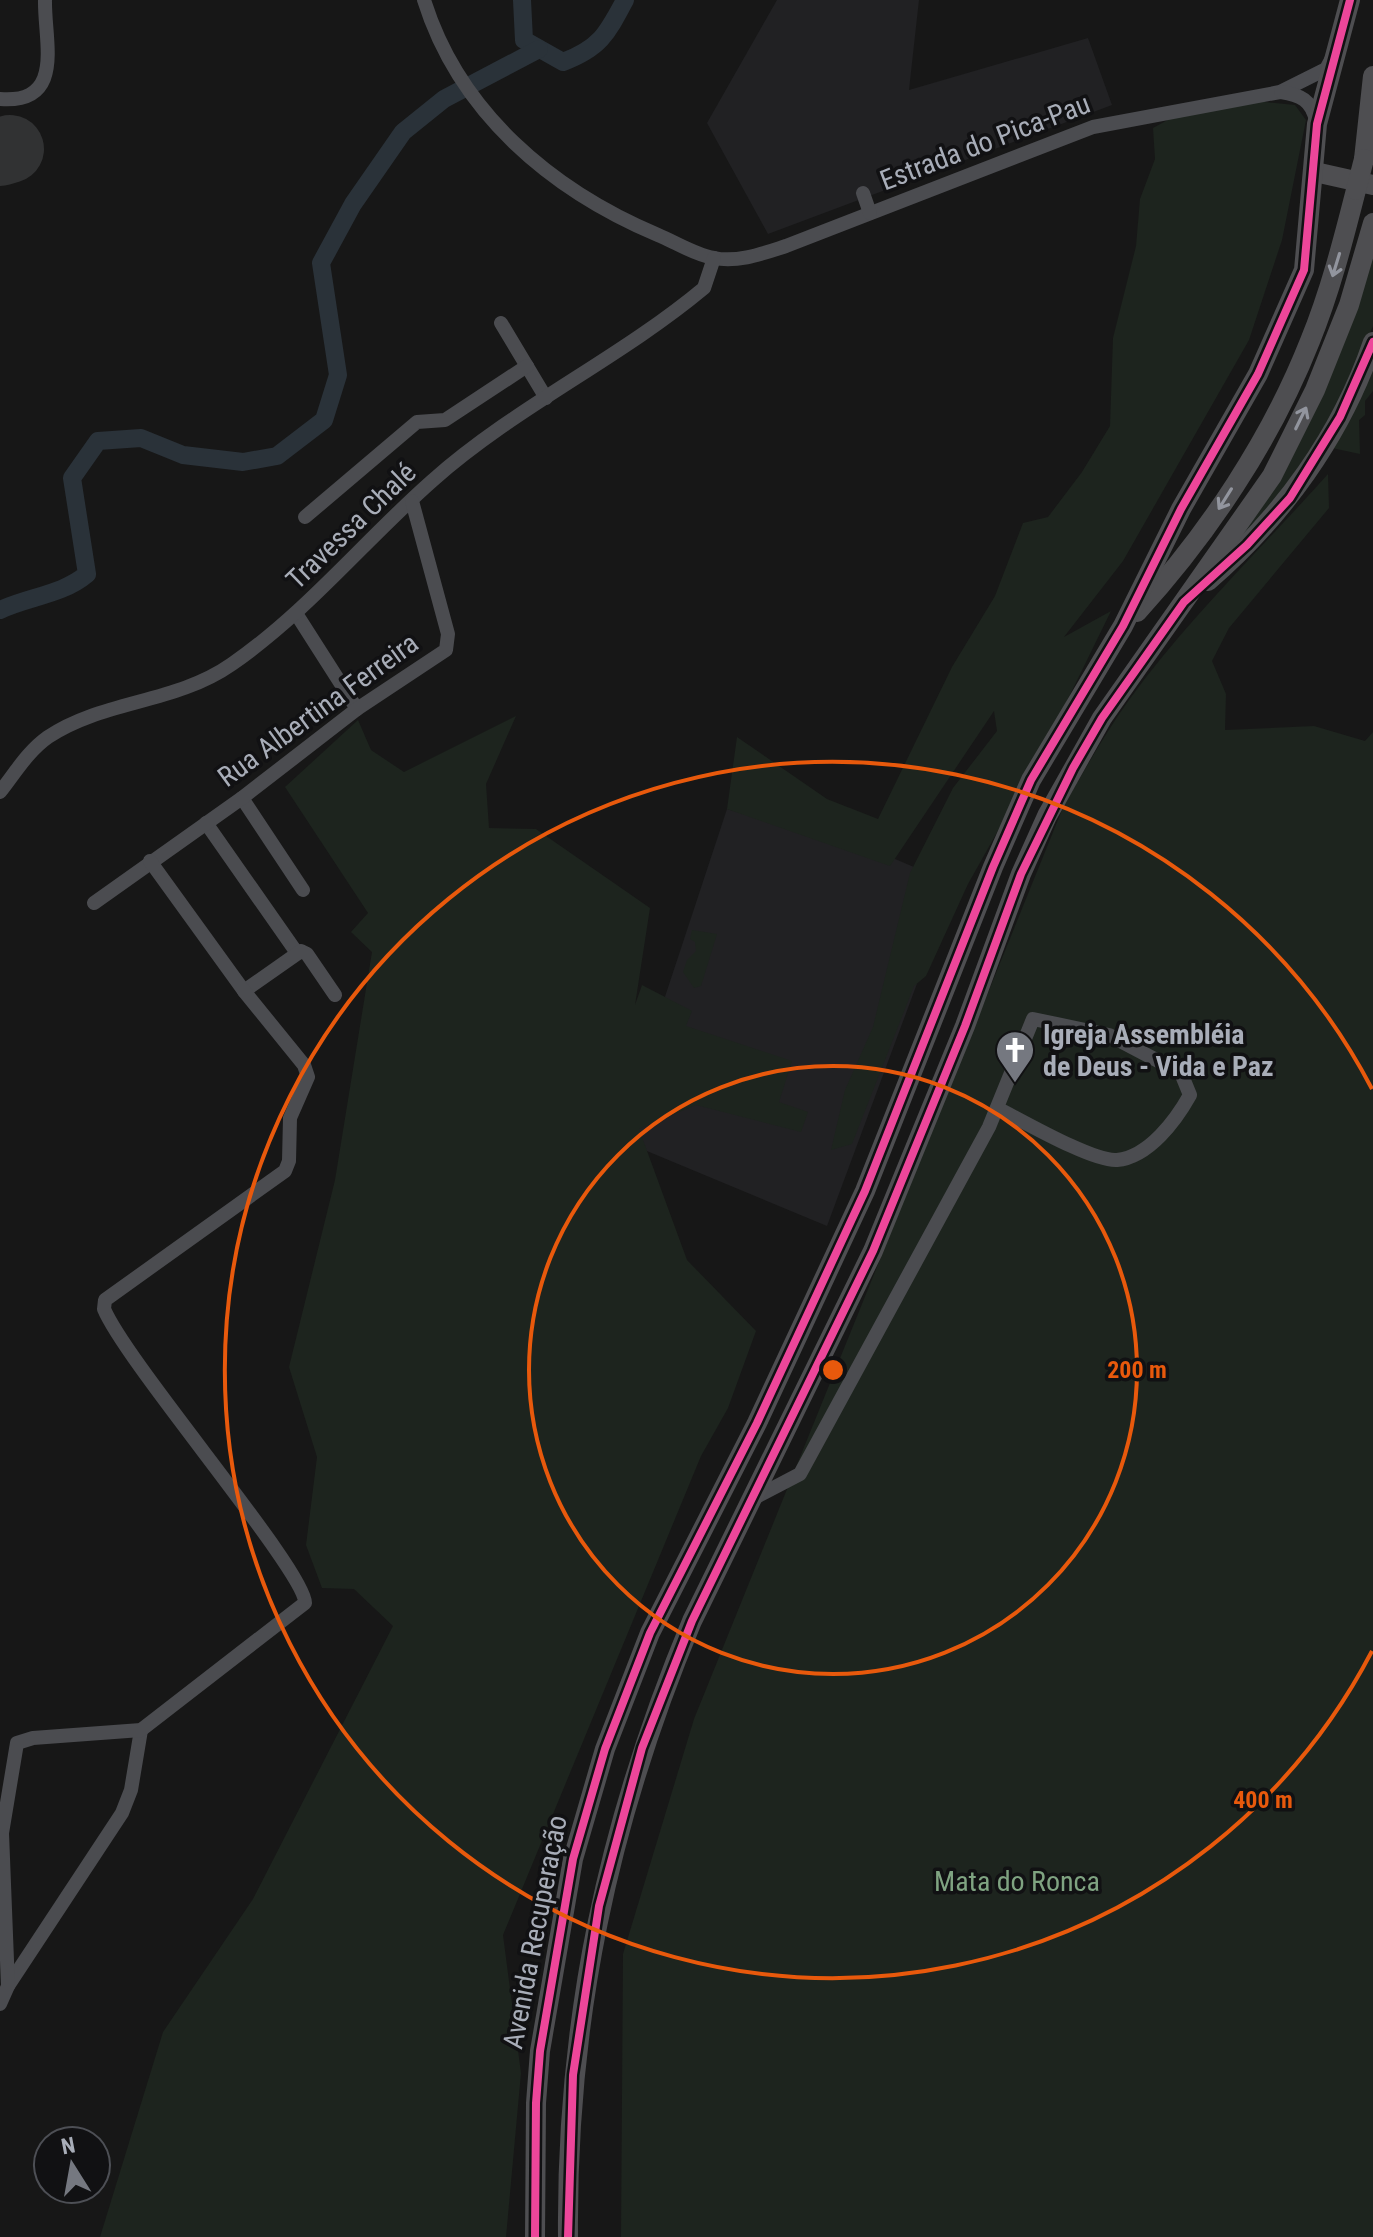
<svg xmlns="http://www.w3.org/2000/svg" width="1373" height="2237" font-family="'Roboto Condensed',sans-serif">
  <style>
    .built { fill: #212123 }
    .green { fill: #1d241e }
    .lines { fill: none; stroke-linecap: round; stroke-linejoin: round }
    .river { stroke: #2a3239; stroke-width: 18 }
    .runway { stroke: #313233; stroke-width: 68 }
    .minor { stroke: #4b4c50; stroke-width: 14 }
    .highway { stroke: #4e4e51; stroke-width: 20 }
    .highway-bridge { stroke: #4e4e51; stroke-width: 20 }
    .cycleway-casing { stroke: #111113; stroke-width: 13 }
    .cycleway { stroke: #ed469a; stroke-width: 8 }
    .oneway { stroke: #92959e }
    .ring { fill: none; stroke: #e8590c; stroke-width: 4 }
    .labels { text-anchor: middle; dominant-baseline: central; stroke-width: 7; stroke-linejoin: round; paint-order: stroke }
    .street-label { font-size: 28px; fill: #a8adb8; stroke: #111113 }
    .poi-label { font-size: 28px; font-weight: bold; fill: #a8adb8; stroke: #111113; text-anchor: start }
    .park-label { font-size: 28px; fill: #7fa381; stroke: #111113 }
    .centre { fill: #e8590c; stroke: #111113; stroke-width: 4 }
    .ring-label { font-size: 24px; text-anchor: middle; font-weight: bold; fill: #e8590c; stroke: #111113; stroke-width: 7; stroke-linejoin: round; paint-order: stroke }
  </style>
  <rect width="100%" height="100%" fill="#171717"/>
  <g class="built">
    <path d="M777 0H919L909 90 1088 38 1112 105 768 234 707 123Z"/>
    <path d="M727 809 895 859 954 884 827 1226 618 1139Z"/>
  </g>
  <g class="green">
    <path d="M1254 101 1295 105 1306 120 1282 240 1249 340 1123 561 1064 637 1111 611 1041 754 968 884 926 976 914 986 852 1144 831 1150 845 1090 873 1027 910 873 953 788 997 731 994 711 890 866 727 809 737 737 827 799 878 819 952 667 995 596 1023 523 1048 517 1082 472 1110 426 1113 338 1136 246 1140 199 1155 159 1153 128 1175 116Z"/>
    <path d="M1373 250V326L1324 436 1285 499 1221 564Z"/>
    <path d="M1373 361V391L1365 401V415L1359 420 1360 454 1332 448Z"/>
    <path d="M1328 474 1329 508 1229 628 1212 661 1226 694 1225 730 1314 726 1365 741 1373 732V2237H621L623 1954 694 1719 1064 805C1085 770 1105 733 1129 700 1188 619 1261 549 1328 474Z"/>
    <path d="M516 716 486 784 489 828 536 829 650 908 635 1005 642 985 692 1011 686 1026 792 1061 779 1102 808 1112 801 1132 696 1105 639 1129 687 1260 756 1331 728 1408 701 1456 503 1935 521 2073 506 2237H100L163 2032 253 1899 393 1626 354 1589 322 1588 306 1545 317 1457 289 1367 335 1180 372 952 351 932 368 913 285 787 358 720 371 750 404 772Z"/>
    <path d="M692 930 717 934 701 986 694 988 683 972 687 960 696 951 695 942 690 939Z"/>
  </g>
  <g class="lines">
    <g class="river">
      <path d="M522 0 524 40 563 62C600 48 607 34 625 0"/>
      <path d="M0 610C30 596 62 595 87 574L72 478 98 441 141 438 183 455 243 462 277 456 324 420 338 375 321 263 353 204 403 132 444 99 539 49"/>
    </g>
    <path class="runway" d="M0 152 10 149"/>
    <g class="minor">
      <path d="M424 0C459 112 551 190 658 235 675 242 695 255 714 258 738 263 764 253 786 246L1093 127 1280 92 1326 69 1332 58"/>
      <path d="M1281 92C1300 95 1312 100 1316 121"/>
      <path d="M0 99C66 104 44 41 45 0"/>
      <path d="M863 193 870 213"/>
      <path d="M501 323 546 398"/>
      <path d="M305 517 417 422 445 420 527 366"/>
      <path d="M297 615 357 709"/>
      <path d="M0 792C15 773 28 751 48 737 103 700 175 704 232 664 307 612 364 541 432 481 515 407 619 359 704 288L714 258"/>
      <path d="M242 798 303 890"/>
      <path d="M206 823 297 953"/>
      <path d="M94 903 242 798 357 709 446 650 448 634 412 501"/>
      <path d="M244 991 301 951 307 954 335 995"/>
      <path d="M754 1498 800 1474 989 1127 1033 1019 1109 1035 1181 1073 1190 1095C1176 1120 1149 1157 1117 1160 1093 1162 1021 1120 997 1108"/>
      <path d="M8 1986 122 1813 131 1790 141 1730"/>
      <path d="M0 2004 8 1986 2 1833 17 1743 33 1738 141 1730 305 1603C307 1573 127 1364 104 1309L105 1300 285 1171 289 1161 290 1118 308 1077 304 1065 244 991 150 861"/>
    </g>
    <g class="highway">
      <path d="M1364 159 1373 76"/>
      <path d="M1315 172 1373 185"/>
      <path d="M1208 581C1282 517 1341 436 1373 342"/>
      <path d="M1137 612C1208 534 1271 440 1310 341 1330 292 1343 241 1356 190"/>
      <path d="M535 2237 536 2103 540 2051 573 1859 605 1749 650 1633 757 1423 865 1191 993 867 1031 780 1123 626 1181 509 1258 374 1304 270 1317 124 1350 0"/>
      <path d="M568 2237C566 2019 608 1822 692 1621L873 1251 965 1026 1021 874 1047 816 1102 718 1272 476 1315 390 1349 305 1373 223"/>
    </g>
    <path class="highway-bridge" d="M1356 190 1364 159"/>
    <defs>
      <g id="cycleway">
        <path d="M535 2237 536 2103 540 2051 573 1859 605 1749 650 1633 757 1423 865 1191 993 867 1031 780 1123 626 1181 509 1258 374 1304 270 1317 124 1350 0"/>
        <path d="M568 2237 573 2075 599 1906 642 1748 692 1621 873 1251 965 1026 1021 874 1073 768 1102 718 1184 602 1247 545 1290 498 1340 417 1373 342"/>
      </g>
    </defs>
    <use href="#cycleway" class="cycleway-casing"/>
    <use href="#cycleway" class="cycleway"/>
  </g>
  <defs><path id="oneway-shaft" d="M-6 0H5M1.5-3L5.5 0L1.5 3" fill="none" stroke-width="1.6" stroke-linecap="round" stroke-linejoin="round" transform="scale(2)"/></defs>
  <g class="oneway">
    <use href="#oneway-shaft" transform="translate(1336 265) rotate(107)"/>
    <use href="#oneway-shaft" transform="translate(1301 418) rotate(-64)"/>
    <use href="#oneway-shaft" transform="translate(1225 499) rotate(122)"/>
  </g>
  <g class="ring">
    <circle cx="833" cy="1370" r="304"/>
    <path d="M1372 1651A608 608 0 1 1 1372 1089"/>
  </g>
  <defs>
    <symbol id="church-pin" viewBox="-11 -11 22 30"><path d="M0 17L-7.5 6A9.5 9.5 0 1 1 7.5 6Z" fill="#757880" stroke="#111113"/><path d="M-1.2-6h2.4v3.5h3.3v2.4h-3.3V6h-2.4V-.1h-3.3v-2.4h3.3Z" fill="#fff"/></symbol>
  </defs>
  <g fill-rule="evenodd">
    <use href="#church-pin" x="993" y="1028" width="44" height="60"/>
  </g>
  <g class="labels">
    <g class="street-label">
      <text transform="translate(985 142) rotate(-21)">Estrada do Pica-Pau</text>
      <text transform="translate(351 526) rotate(-44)">Travessa Chalé</text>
      <text transform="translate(318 710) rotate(-36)">Rua Albertina Ferreira</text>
      <text transform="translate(535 1932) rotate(-79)">Avenida Recuperação</text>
    </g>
    <g class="poi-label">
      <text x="1043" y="1034">Igreja Assembléia<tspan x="1043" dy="32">de Deus - Vida e Paz</tspan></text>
    </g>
    <g class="park-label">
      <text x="1017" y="1881">Mata do Ronca</text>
    </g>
  </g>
  <circle cx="833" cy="1370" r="12" class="centre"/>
  <g class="ring-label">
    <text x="1137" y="1378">200 m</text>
    <text x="1263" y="1808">400 m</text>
  </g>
  <g transform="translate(72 2165) rotate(349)"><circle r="38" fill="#111113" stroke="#4d4f55" stroke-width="2"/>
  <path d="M0-6L14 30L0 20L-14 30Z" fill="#757880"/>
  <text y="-12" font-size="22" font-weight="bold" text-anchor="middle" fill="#a8adb8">N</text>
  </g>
</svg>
